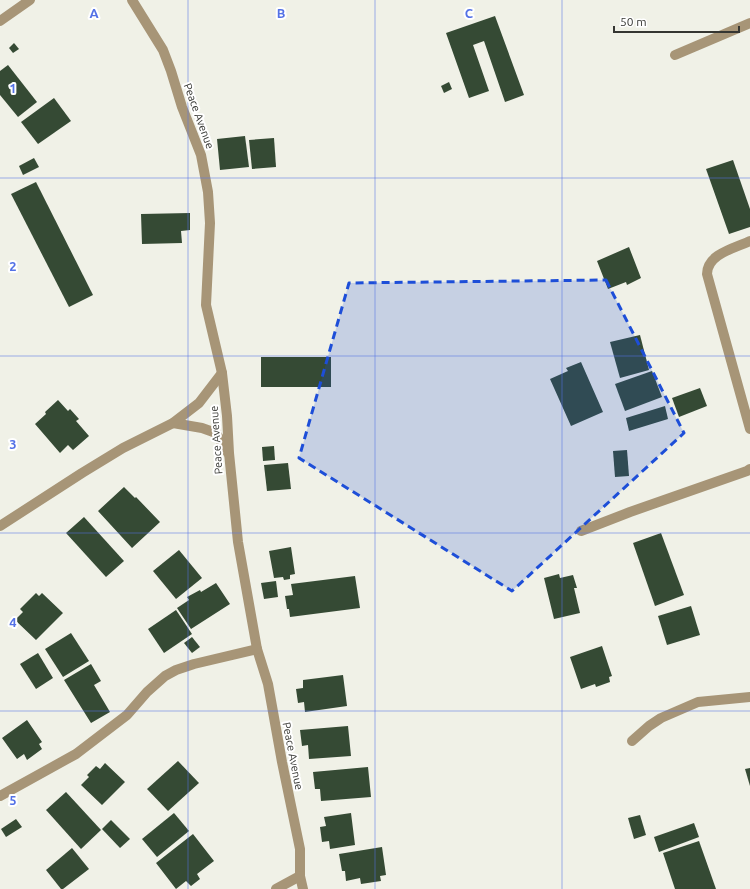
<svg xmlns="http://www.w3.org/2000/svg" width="750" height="889" font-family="Ubuntu,sans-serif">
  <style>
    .building { fill: #354a34 }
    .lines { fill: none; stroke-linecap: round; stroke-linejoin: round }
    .minor { stroke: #a79577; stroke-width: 10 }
    .marked { fill: #1d4ed8; fill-opacity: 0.2; stroke: #1d4ed8; stroke-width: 3; stroke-dasharray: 8 5; stroke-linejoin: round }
    .grid { fill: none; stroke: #5371e6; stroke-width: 1; stroke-opacity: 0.55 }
    .labels { text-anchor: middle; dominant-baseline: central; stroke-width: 4; stroke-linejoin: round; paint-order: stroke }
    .street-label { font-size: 11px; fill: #353632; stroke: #fff }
    .grid-label { font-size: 13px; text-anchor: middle; font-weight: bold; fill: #5371e6; stroke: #fff; stroke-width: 4; stroke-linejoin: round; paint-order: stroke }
  </style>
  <rect width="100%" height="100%" fill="#f0f1e7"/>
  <g class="building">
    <path d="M495 16 524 95 505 102 484 41 473 45 489 91 469 98 446 33Z"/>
    <path d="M14 43 19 49 13 53 9 48Z"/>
    <path d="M8 65 37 102 18 117 0 95V71Z"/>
    <path d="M449 82 452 89 444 93 441 86Z"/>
    <path d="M54 98 71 121 38 144 21 122Z"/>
    <path d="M245 136 249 167 220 170 217 139Z"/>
    <path d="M274 138 276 167 252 169 249 140Z"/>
    <path d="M34 158 39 167 23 175 19 166Z"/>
    <path d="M733 160 750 209V227L729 234 706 169Z"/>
    <path d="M36 182 93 295 69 307 11 194Z"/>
    <path d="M190 213V230L181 231 182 243 142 244 141 214Z"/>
    <path d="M629 247 641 278 627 285 626 282 608 289 597 261Z"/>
    <path d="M640 335 649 370 620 378 610 342Z"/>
    <rect x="261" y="357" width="70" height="30"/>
    <path d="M581 362 603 412 571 426 550 379 568 371 566 368Z"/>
    <path d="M652 371 662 397 625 411 615 384Z"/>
    <path d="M700 388 707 406 679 417 672 398Z"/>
    <path d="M58 400 68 411 70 409 79 419 76 421 89 436 73 450 68 445 60 453 35 424 46 414 45 412Z"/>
    <path d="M665 406 668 419 629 431 626 418Z"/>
    <path d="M274 446 275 460 263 461 262 447Z"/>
    <path d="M627 450 629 476 615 477 613 451Z"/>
    <path d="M288 463 291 489 267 491 264 465Z"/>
    <path d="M124 487 135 498 136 497 160 522 132 548 98 511Z"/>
    <path d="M84 517 124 561 106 577 66 533Z"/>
    <path d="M661 533 684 595 655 606 633 543Z"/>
    <path d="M291 547 295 574 290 575V579L284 580 283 577 274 578 269 551Z"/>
    <path d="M179 550 202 578 176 599 153 571Z"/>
    <path d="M559 574 560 578 573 575 577 588H574L580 613 554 619 544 578Z"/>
    <path d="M355 576 360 608 290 617 289 609H287L285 596 293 595 291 584Z"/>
    <path d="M276 581 278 597 264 599 261 583Z"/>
    <path d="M216 583 230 604 191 629 177 608 189 600 187 597 200 590 201 592Z"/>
    <path d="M36 593 39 596 42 593 63 613 36 640 15 620 23 612 20 609Z"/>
    <path d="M691 606 700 635 667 645 658 616Z"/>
    <path d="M176 610 192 634 164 653 148 629Z"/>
    <path d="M71 633 89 661 63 677 45 649Z"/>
    <path d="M192 637 200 647 192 653 184 643Z"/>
    <path d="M602 646 612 676 609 677 610 682 596 687 595 684 581 689 570 657Z"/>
    <path d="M38 653 53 678 36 689 20 664Z"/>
    <path d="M91 664 101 681 94 685 110 712 91 723 64 680Z"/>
    <path d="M343 675 347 706 305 712 304 702 298 703 296 689 303 688V680Z"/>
    <path d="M27 720 42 742 39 744 42 749 27 760 24 754 17 759 2 738Z"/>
    <path d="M348 726 351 756 309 759 308 745 302 746 300 730Z"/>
    <path d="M178 761 199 783 168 811 147 789Z"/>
    <path d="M105 763 125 782 102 805 81 785 89 777 87 775 96 766 100 769Z"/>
    <path d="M368 767 371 797 321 801 320 789H315L313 772Z"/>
    <path d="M750 768V786L745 769Z"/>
    <path d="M66 792 101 830 81 849 46 810Z"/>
    <path d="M174 813 189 831 157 857 142 839Z"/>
    <path d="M351 813 355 845 330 849 329 841 322 842 320 827 326 826 324 817Z"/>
    <path d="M640 815 646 835 634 839 628 818Z"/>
    <path d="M16 819 22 827 6 837 1 829Z"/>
    <path d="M111 820 130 839 120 848 102 829Z"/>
    <path d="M694 823 699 837 659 852 654 837Z"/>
    <path d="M193 834 214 861 197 874 200 879 191 886 186 881 176 889 156 863Z"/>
    <path d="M699 841 716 889H675L663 853Z"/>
    <path d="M382 847 386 875 380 876 381 881 361 884 360 878 346 881 345 871H342L339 854Z"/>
    <path d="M72 848 89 869 63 889H61L46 870Z"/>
  </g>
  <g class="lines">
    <g class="minor">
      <path d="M132 0 163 50 171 71 182 107 201 155 208 192 210 223 206 305 222 373 227 416 229 453 238 542 257 649 268 684 282 762 300 849V876L303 889"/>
      <path d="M0 21 30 0"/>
      <path d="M675 55 750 23"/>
      <path d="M750 241C735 248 707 254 707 274L750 429"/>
      <path d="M173 423 202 428 216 433 228 453"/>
      <path d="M0 526 82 473 123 448 173 423 199 403 222 373"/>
      <path d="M581 531 630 512 747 471 750 469"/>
      <path d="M632 741 649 726 661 718 698 702 750 697"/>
      <path d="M0 796 76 754 127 715 147 692 165 676 176 670 194 664 257 649"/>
      <path d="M276 889 300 876"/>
    </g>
  </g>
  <path class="marked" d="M606 280 684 433 512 591 299 458 349 283Z"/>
  <path class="grid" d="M188 0V889M375 0V889M562 0V889M0 178H750M0 356H750M0 533H750M0 711H750"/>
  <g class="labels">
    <g class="street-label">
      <text transform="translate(199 116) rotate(70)">Peace Avenue</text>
      <text transform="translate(216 440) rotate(-94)">Peace Avenue</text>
      <text transform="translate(293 756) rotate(79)">Peace Avenue</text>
    </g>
  </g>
  <g class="grid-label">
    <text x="94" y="18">A</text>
    <text x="281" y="18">B</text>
    <text x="469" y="18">C</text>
    <text x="13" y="93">1</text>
    <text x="13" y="271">2</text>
    <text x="13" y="449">3</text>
    <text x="13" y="627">4</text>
    <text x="13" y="805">5</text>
  </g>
  <path d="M614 26v6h125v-6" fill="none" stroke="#353632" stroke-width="2"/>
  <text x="620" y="26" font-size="12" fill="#353632" stroke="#ffffff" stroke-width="3" paint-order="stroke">50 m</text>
</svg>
